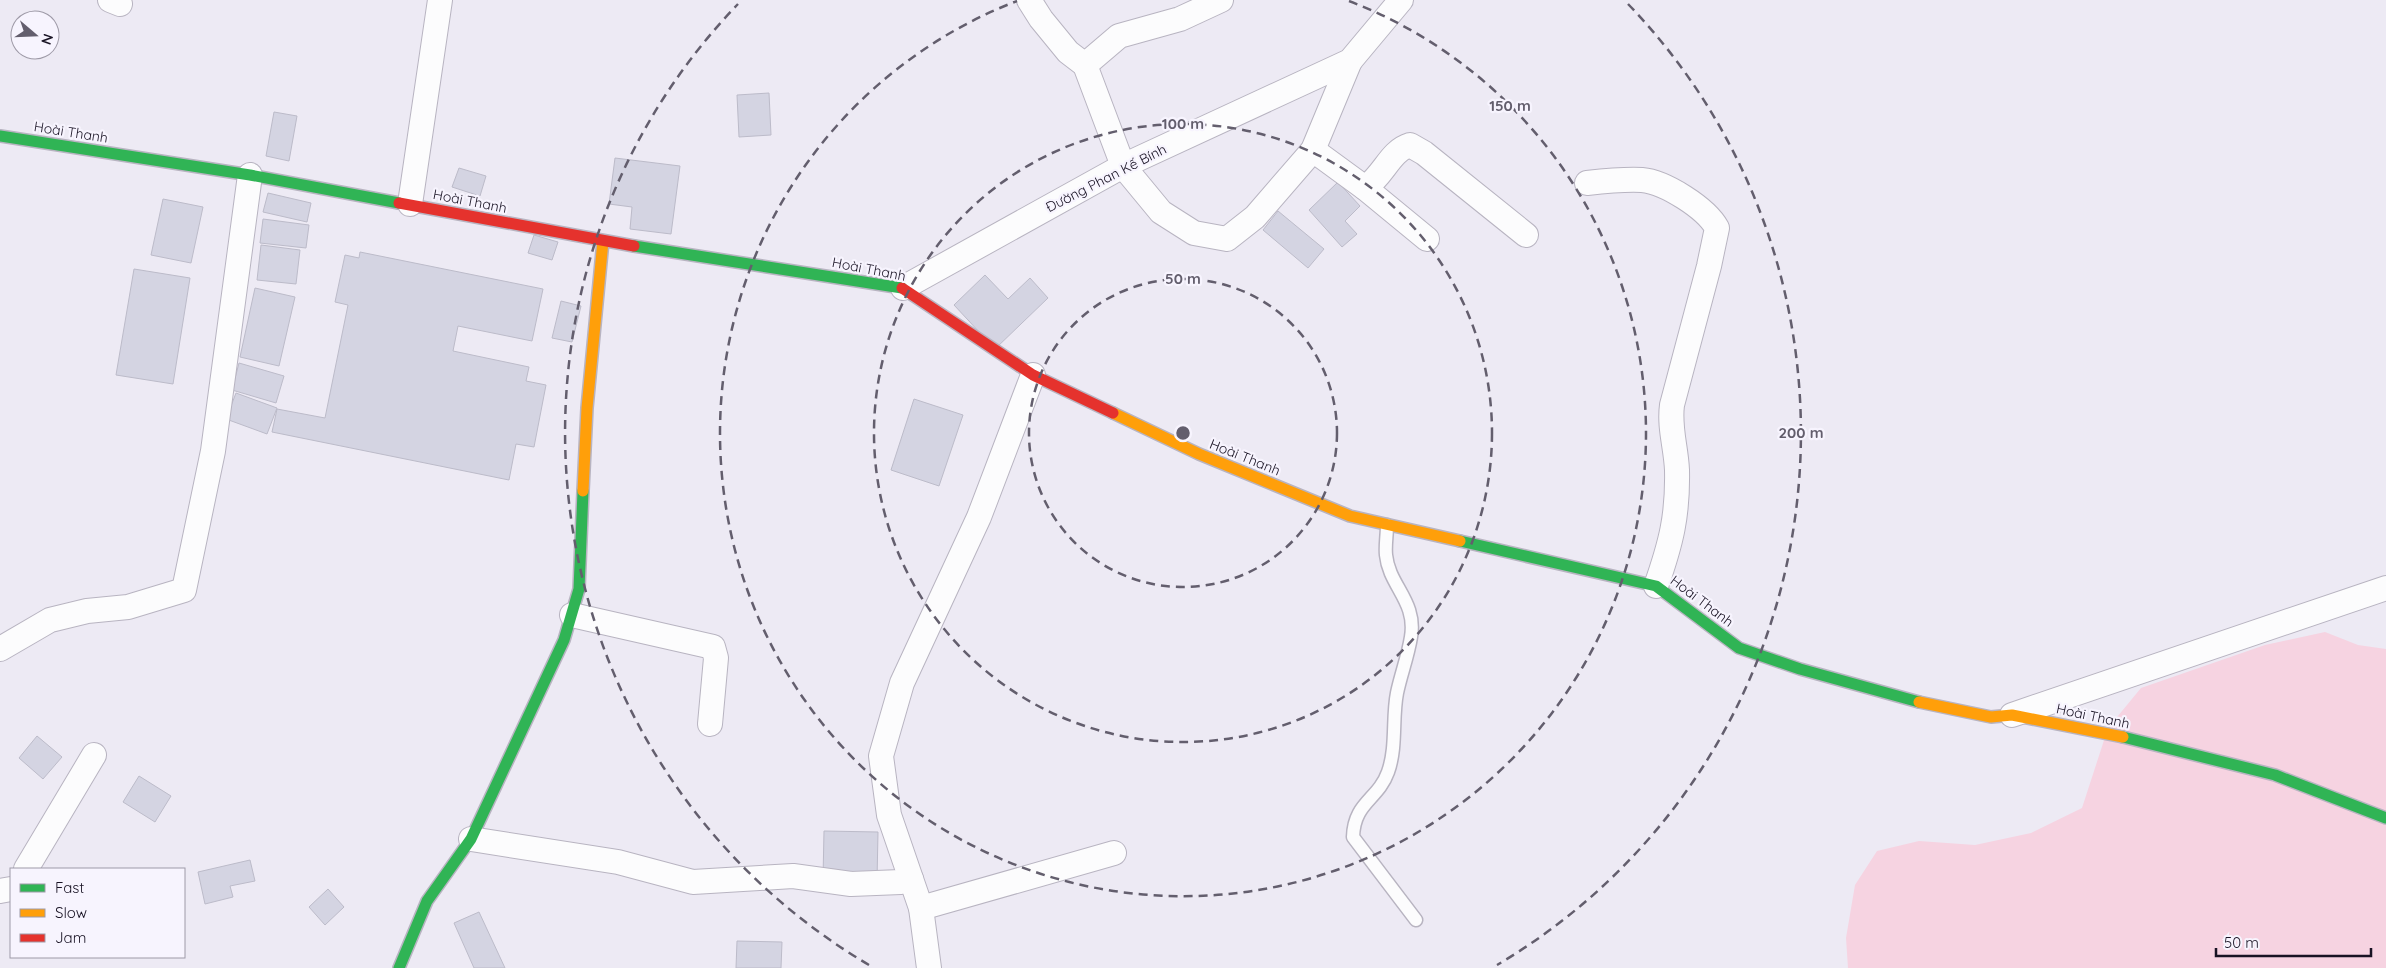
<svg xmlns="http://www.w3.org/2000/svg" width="2386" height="968" font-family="Quicksand,sans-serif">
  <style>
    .green { fill: #f6d3e1 }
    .building { fill: #d4d4e2; stroke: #bcbbc9 }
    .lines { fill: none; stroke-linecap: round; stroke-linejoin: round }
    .lane-casing { stroke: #b8b4c1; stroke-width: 15 }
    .street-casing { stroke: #b8b4c1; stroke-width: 26 }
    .fast-casing { stroke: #b8b4c1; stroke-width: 14 }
    .slow-casing { stroke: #b8b4c1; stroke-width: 14 }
    .jam-casing { stroke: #b8b4c1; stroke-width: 14 }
    .lane { stroke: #fcfcfd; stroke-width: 12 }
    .street { stroke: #fcfcfd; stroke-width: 24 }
    .fast { stroke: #30b455; stroke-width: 11 }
    .slow { stroke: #ff9f0a; stroke-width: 11 }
    .jam { stroke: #e5322d; stroke-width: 11 }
    .ring { fill: none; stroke: #635e6d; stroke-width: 2.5; stroke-dasharray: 9 6 }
    .labels { text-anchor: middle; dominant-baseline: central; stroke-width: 4.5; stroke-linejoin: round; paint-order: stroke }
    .street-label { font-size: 14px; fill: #191324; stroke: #f7f4fe }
    .centre { fill: #635e6d; stroke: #f7f4fe; stroke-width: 2.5 }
    .ring-label { font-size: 15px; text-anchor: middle; font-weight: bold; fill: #635e6d; stroke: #f7f4fe; stroke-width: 4.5; stroke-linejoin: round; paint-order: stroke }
  </style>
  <rect width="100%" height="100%" fill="#edeaf4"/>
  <path class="green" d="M2325 632 2358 645 2386 649V968H1848L1846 938 1855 885 1877 851 1919 841 1975 845 2031 833 2082 808 2108 728 2141 688 2265 645Z"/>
  <g class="building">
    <path d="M769 93 771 135 739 137 737 95Z"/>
    <path d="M274 112 297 116 289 161 266 156Z"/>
    <path d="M615 158 680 166 671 234 630 229 632 207 609 204Z"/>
    <path d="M459 168 486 176 480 196 452 187Z"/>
    <path d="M1338 182 1360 206 1345 221 1357 234 1342 247 1309 210Z"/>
    <path d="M268 193 311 203 307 222 263 212Z"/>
    <path d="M163 199 203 207 191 263 151 255Z"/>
    <path d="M1278 211 1324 249 1308 268 1263 230Z"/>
    <path d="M263 219 309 225 306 248 260 243Z"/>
    <path d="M534 235 558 242 552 260 528 253Z"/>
    <path d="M261 245 300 250 296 284 257 280Z"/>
    <path d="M360 252 543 289 532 341 458 326 453 351 529 367 526 381 546 385 534 447 516 444 509 480 272 432 277 409 325 418 348 305 335 302 345 255 359 258Z"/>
    <path d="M134 269 190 278 173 384 116 375Z"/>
    <path d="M985 275 1008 299 1030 278 1048 298 995 349 954 305Z"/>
    <path d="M255 288 295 297 279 366 240 357Z"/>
    <path d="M561 301 581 306 572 342 552 338Z"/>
    <path d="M239 363 284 376 276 403 232 390Z"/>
    <path d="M236 393 277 408 267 434 226 419Z"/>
    <path d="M914 399 963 415 939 486 891 470Z"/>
    <path d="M37 736 62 757 43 779 19 758Z"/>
    <path d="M139 776 171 796 155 822 123 802Z"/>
    <path d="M824 831 878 832 877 881 823 879Z"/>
    <path d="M250 860 255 881 230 886 233 897 205 904 198 872Z"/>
    <path d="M328 889 344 907 325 925 309 907Z"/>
    <path d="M479 912 505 968H474L454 923Z"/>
    <path d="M737 941 782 942 781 968H736Z"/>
  </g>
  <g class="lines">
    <defs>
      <path id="lane" d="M1387 525C1387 535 1385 546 1386 555 1389 586 1417 601 1411 637 1408 656 1401 674 1397 693 1392 718 1397 747 1388 772 1378 800 1354 802 1353 837L1416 920"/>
      <g id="street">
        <path d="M110 0 120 4"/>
        <path d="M1029 0 1041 19 1068 52 1085 65 1123 166 1161 212 1194 233 1227 239 1255 217 1313 150 1350 61"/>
        <path d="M1085 65 1119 36 1180 19 1221 0"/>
        <path d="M1313 150 1365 188 1427 239"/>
        <path d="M1587 183C1605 181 1624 179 1642 180 1665 182 1706 208 1717 228L1709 266 1672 405C1669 428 1676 447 1677 470 1678 516 1671 543 1656 586"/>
        <path d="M1365 188C1384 175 1390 151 1410 145L1424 153 1526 235"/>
        <path d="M410 204 440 0"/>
        <path d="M903 288 1123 166 1350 61 1401 0"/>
        <path d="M572 615 713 647 716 658 710 724"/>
        <path d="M0 649 50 620 87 611 128 607 184 590 213 451 250 175"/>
        <path d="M2012 715 2386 588"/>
        <path d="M471 839 618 862 693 882 793 876 851 884 901 882 911 879"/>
        <path d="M26 869 94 755"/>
        <path d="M0 891 11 889"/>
        <path d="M921 908 1114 853"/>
        <path d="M929 968 921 908 889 815 881 756 902 683 979 517 1033 375"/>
      </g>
      <g id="fast">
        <path d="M0 136 250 175 399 203"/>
        <path d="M634 246 902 288"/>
        <path d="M1460 541 1656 586 1739 648 1800 669 1919 702"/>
        <path d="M2123 737 2275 775 2386 818"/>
        <path d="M399 968 427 901 471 839 564 640 579 589 583 491"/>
      </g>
      <g id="slow">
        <path d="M1113 413 1199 454 1350 516 1460 541"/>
        <path d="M583 491 587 408 603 241"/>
        <path d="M1919 702 1991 717 2012 715 2123 737"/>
      </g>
      <g id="jam">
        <path d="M399 203 634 246"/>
        <path d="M902 288 1033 375 1113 413"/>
      </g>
    </defs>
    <use href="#lane" class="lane-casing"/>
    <use href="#street" class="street-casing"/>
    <use href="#fast" class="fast-casing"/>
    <use href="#slow" class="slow-casing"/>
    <use href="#jam" class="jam-casing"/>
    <use href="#lane" class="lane"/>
    <use href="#street" class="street"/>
    <use href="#fast" class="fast"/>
    <use href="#slow" class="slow"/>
    <use href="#jam" class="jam"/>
  </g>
  <g class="ring">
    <circle cx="1183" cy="433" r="154"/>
    <circle cx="1183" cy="433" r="309"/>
    <path d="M1349 1A463 463 0 1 1 1017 1"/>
    <path d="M869 965A618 618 0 0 1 738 4M1628 4A618 618 0 0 1 1497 965"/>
  </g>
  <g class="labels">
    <g class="street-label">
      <text transform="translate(71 132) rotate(9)">Hoài Thanh</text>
      <text transform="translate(1106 178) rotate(-27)">Đường Phan Kế Bính</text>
      <text transform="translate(470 201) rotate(11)">Hoài Thanh</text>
      <text transform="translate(869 269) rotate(11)">Hoài Thanh</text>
      <text transform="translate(1245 457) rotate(22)">Hoài Thanh</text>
      <text transform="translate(1702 601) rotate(37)">Hoài Thanh</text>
      <text transform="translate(2093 716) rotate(12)">Hoài Thanh</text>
    </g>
  </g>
  <circle cx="1183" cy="433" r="8" class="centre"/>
  <g class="ring-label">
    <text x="1510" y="111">150 m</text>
    <text x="1183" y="129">100 m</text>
    <text x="1183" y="284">50 m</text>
    <text x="1801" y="438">200 m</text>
  </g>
  <rect x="10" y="868" width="175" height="90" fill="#f7f4fe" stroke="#9e9aa7"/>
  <rect x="20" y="884" width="25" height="8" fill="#30b455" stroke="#9e9aa7"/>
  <text x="55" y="893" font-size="15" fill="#191324">Fast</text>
  <rect x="20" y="909" width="25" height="8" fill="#ff9f0a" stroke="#9e9aa7"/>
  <text x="55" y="918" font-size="15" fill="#191324">Slow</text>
  <rect x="20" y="934" width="25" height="8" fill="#e5322d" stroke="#9e9aa7"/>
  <text x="55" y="943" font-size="15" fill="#191324">Jam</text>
  <g transform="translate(35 35) rotate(109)"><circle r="24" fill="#f7f4fe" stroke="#9e9aa7"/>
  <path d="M0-4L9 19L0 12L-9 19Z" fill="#635e6d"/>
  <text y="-8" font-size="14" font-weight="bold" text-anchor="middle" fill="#191324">N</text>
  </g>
  <path d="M2216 948v8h155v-8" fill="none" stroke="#191324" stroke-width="2.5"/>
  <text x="2224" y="948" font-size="15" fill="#191324" stroke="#f7f4fe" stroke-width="4" paint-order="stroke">50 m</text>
</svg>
